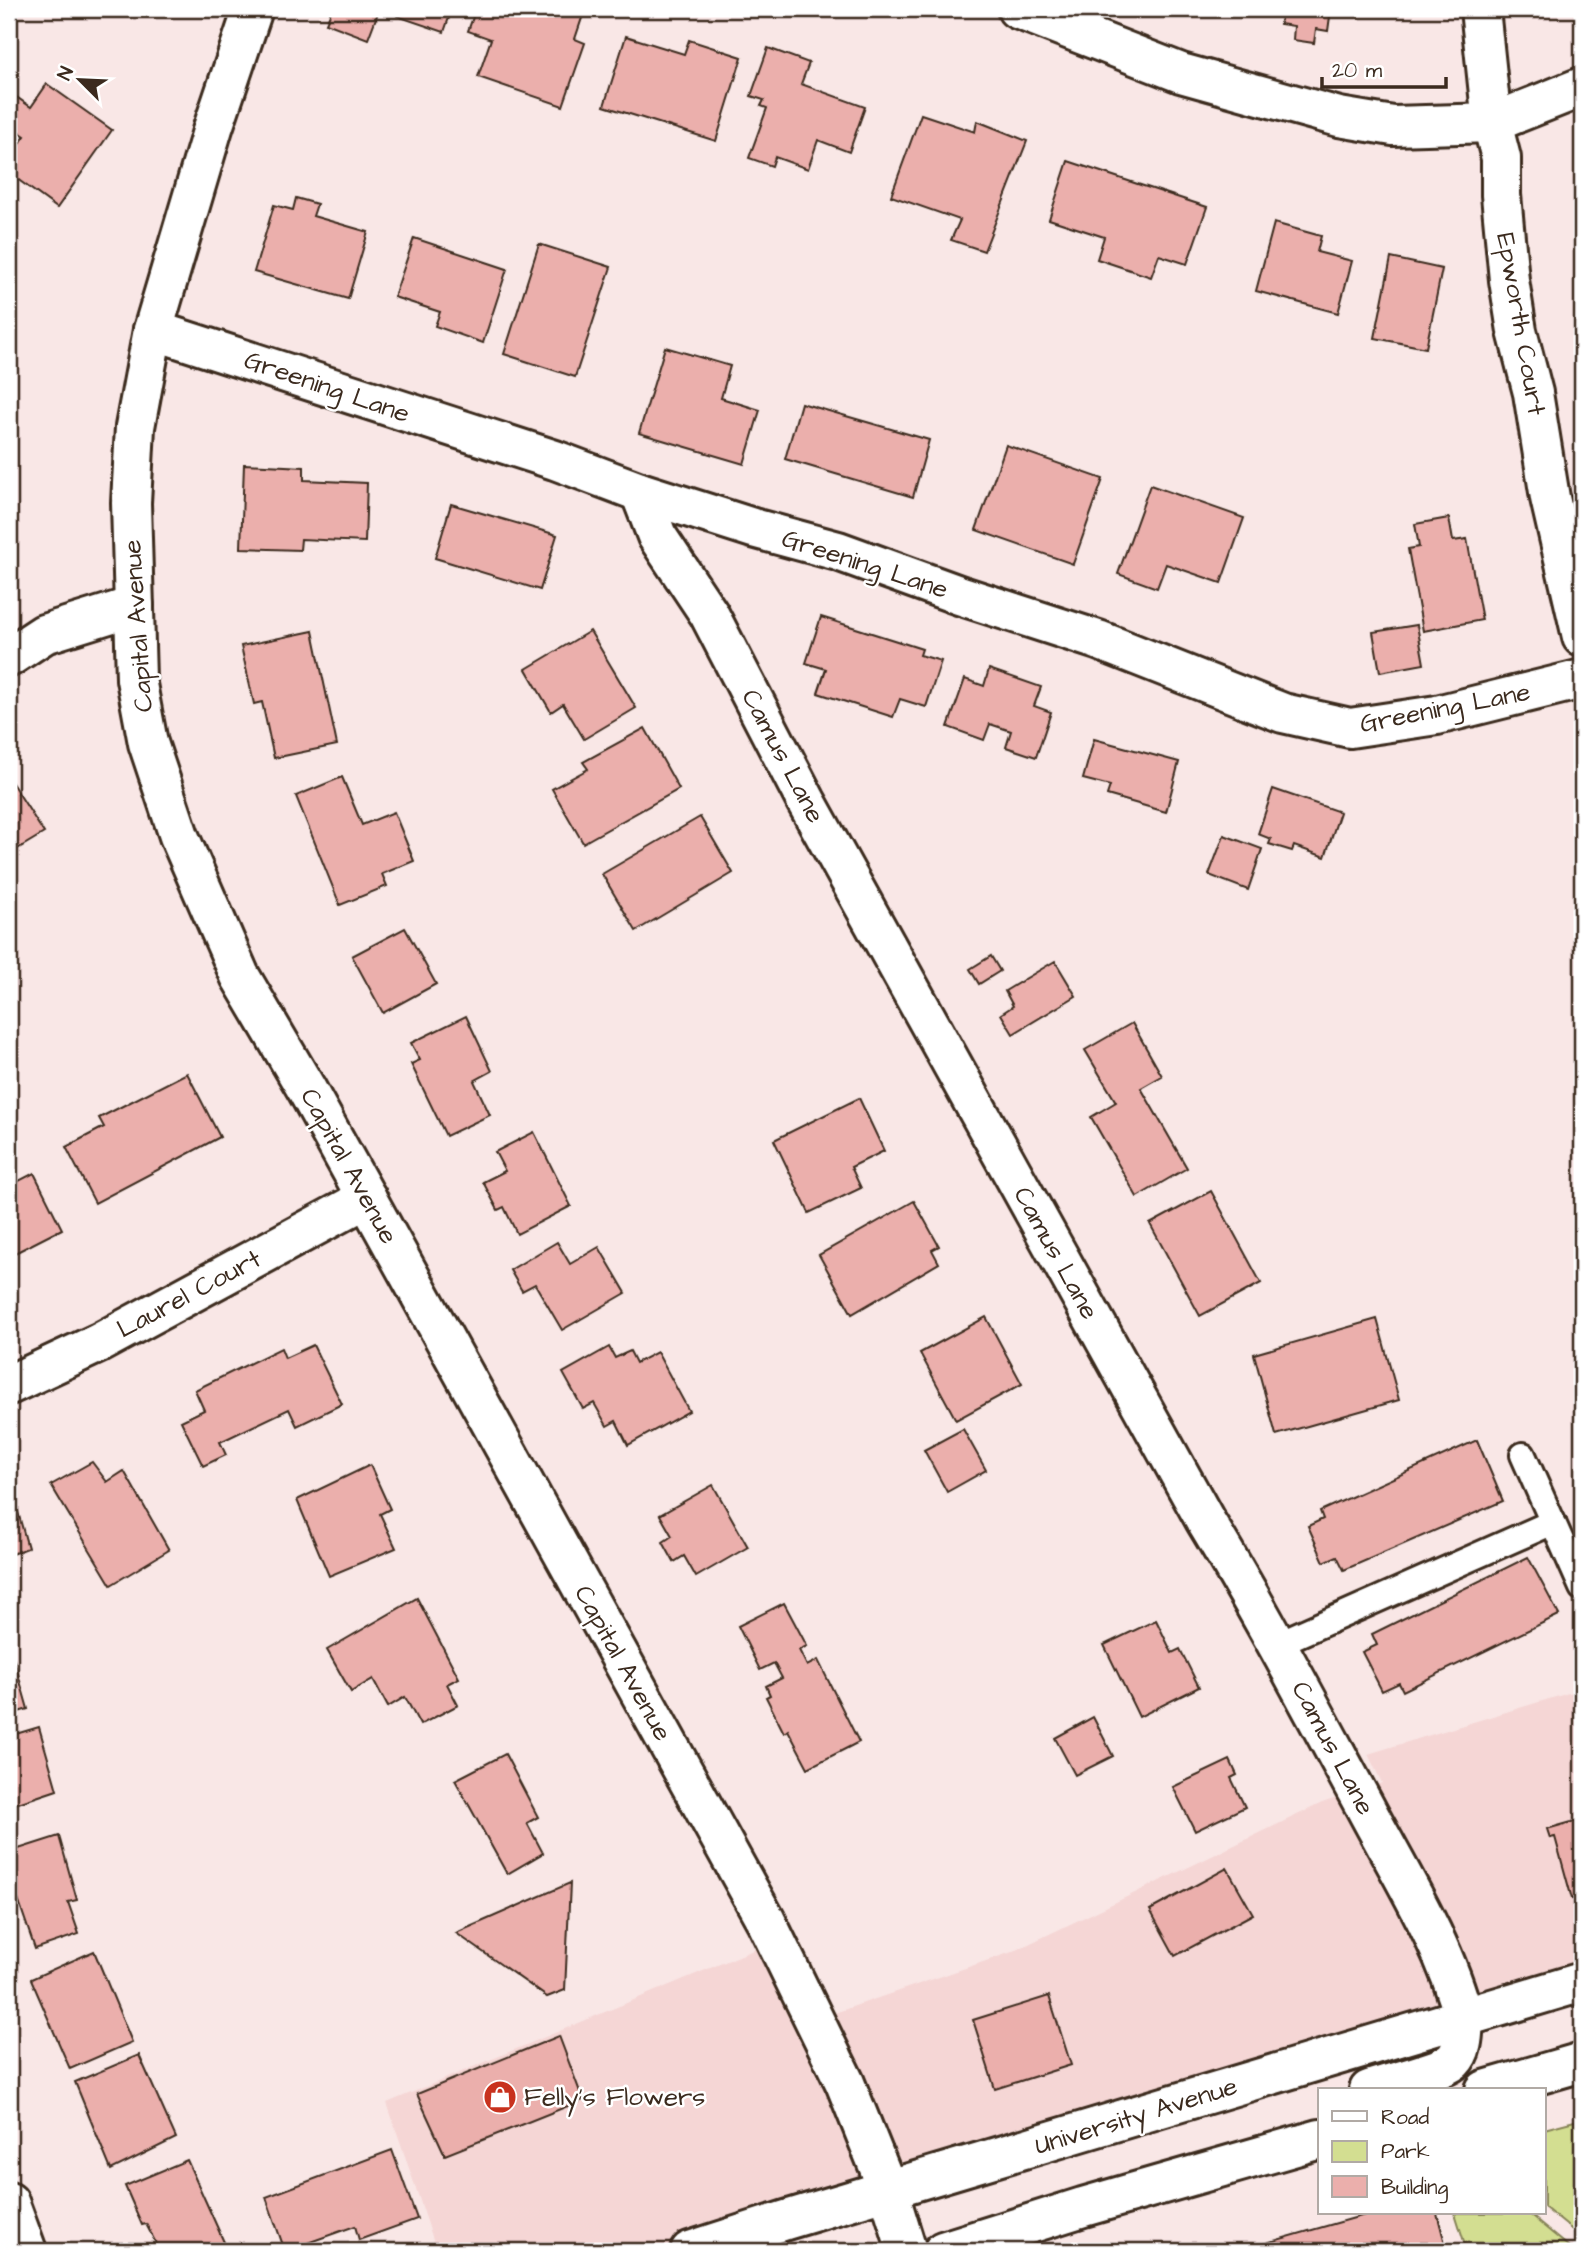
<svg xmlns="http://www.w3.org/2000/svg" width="1591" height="2260" font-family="'Architects Daughter',sans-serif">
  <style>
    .built { fill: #f5d6d5 }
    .green { fill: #d3de91; stroke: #878458; stroke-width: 2 }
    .building { fill: #ebafac; stroke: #3b2a1e; stroke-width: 2 }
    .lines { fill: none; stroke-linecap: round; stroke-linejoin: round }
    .lane-casing { stroke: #3b2a1e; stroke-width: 30 }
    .street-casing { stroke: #3b2a1e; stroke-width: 44 }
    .secondary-casing { stroke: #3b2a1e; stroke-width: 44 }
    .primary-casing { stroke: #3b2a1e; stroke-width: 44 }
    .lane { stroke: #fff; stroke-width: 24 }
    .street { stroke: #fff; stroke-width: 38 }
    .secondary { stroke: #fff; stroke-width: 38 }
    .primary { stroke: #fff; stroke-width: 38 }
    .labels { text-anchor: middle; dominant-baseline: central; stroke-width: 5; stroke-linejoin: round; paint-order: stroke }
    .street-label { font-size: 26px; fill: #3b2a1e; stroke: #fff }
    .poi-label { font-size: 26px; fill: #3b2a1e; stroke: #fff; text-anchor: start }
  </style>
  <rect width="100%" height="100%" fill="#f9e7e6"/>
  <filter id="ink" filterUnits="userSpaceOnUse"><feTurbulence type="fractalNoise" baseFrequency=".0143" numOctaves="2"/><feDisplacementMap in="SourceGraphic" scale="14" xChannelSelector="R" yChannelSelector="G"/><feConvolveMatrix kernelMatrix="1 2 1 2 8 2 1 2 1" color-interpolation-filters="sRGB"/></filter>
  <g filter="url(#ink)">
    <path class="built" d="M1582 1689V1982L690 2251H437L387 2103 775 1941 814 2020 849 2008 1012 1952 1322 1803 1382 1783 1368 1754Z"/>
    <g class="green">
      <path d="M1582 2119V2238L1544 2207V2129Z"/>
      <path d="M1455 2213H1528L1574 2251H1467Z"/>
    </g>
    <g class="building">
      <path d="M332 9 379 10 368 39 326 23Z"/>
      <path d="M400 9H452L444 32 397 16Z"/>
      <path d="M476 9H585L575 39 585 43 563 106 478 77 491 39 468 31Z"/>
      <path d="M1282 9H1331L1328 31 1316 29 1314 43 1293 40 1294 26 1280 24Z"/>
      <path d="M1505 9H1536V14L1506 16Z"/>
      <path d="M626 36 684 54 689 40 742 57 716 141 604 106Z"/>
      <path d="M768 48 809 63 801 84 865 107 849 152 818 140 808 169 775 157 772 166 749 158 767 108 761 106 764 100 751 96Z"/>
      <path d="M47 84 112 130 57 208 9 173V159L25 136 9 125V92L31 107Z"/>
      <path d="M921 114 975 132 977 121 1027 141 984 251 951 240 960 220 891 196Z"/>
      <path d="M1068 161 1207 207 1187 264 1159 255 1151 277 1097 259 1104 237 1049 219Z"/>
      <path d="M296 198 317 204 313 216 368 232 348 299 254 272 274 205 293 210Z"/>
      <path d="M1274 223 1321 236 1317 252 1352 261 1338 313 1256 291Z"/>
      <path d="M414 238 507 269 483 343 435 326 440 312 394 297Z"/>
      <path d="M539 244 611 267 575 377 504 354Z"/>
      <path d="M1391 258 1442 269 1426 348 1375 338Z"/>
      <path d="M665 347 730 366 721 398 760 410 744 464 639 433Z"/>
      <path d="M801 403 929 440 913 497 785 459Z"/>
      <path d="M1006 445 1103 479 1073 564 976 530Z"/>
      <path d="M244 464 304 467V480L367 483 365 542 301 539 300 550 241 548Z"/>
      <path d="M1150 485 1244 518 1221 583 1166 564 1157 588 1118 574Z"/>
      <path d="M451 504 557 535 540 590 435 558Z"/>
      <path d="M1449 518 1453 541 1467 539 1482 620 1423 631 1408 549 1419 547 1415 524Z"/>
      <path d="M821 617 922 649 920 655 941 661 926 707 900 699 893 717 818 693 826 669 806 663Z"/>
      <path d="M1417 625 1424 664 1380 672 1373 632Z"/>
      <path d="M313 631 337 745 274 758 262 702 254 704 241 646Z"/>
      <path d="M590 631 636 708 584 739 563 704 551 712 526 669Z"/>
      <path d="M989 669 1041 687 1034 706 1051 712 1036 757 1006 747 1011 731 990 724 984 740 948 727 965 679 984 686Z"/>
      <path d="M645 728 679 789 583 843 552 789 588 769 583 762Z"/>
      <path d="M1094 739 1179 762 1166 812 1107 795 1110 786 1083 779Z"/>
      <path d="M342 777 362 825 394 812 414 861 382 874 387 886 340 905 296 796Z"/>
      <path d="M12 783 44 833 9 854V785Z"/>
      <path d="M1273 789 1340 812 1325 857 1294 846 1292 851 1269 844 1271 839 1258 834Z"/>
      <path d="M700 817 733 873 636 931 602 874Z"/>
      <path d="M1224 835 1262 849 1248 890 1209 875Z"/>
      <path d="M405 928 436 984 383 1013 352 956Z"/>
      <path d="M991 956 1000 971 979 984 970 969Z"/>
      <path d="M1055 961 1076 996 1013 1034 1001 1014 1013 1006 1005 991Z"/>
      <path d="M466 1016 492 1071 474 1081 490 1115 446 1136 411 1064 420 1060 411 1043Z"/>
      <path d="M1132 1023 1162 1076 1141 1088 1187 1168 1137 1197 1091 1117 1116 1102 1085 1050Z"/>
      <path d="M187 1073 220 1137 95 1203 66 1147 104 1127 99 1118Z"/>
      <path d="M859 1098 884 1151 851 1167 861 1188 809 1213 774 1140Z"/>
      <path d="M534 1132 571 1206 517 1234 504 1207 498 1210 483 1182 505 1171 495 1152Z"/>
      <path d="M34 1173 62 1229 9 1256V1186Z"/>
      <path d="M1211 1191 1261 1283 1200 1316 1150 1224Z"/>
      <path d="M914 1201 939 1246 932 1250 939 1263 852 1314 819 1255Z"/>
      <path d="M557 1242 570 1264 599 1247 626 1293 562 1330 535 1284 522 1291 510 1270Z"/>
      <path d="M986 1317 1022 1384 956 1420 920 1353Z"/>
      <path d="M1377 1319 1399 1400 1276 1435 1254 1354Z"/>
      <path d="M313 1345 342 1404 297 1426 289 1409 220 1442 226 1455 203 1466 181 1421 204 1410 195 1390 281 1348 285 1358Z"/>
      <path d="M609 1347 615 1358 630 1351 636 1363 657 1352 689 1411 628 1445 616 1421 607 1426 594 1403 583 1409 563 1373Z"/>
      <path d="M963 1429 986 1470 947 1492 924 1450Z"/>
      <path d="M1477 1440 1503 1501 1344 1570 1337 1556 1324 1562 1308 1526 1323 1519 1320 1511Z"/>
      <path d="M92 1462 107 1482 124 1471 169 1550 111 1585 51 1485Z"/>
      <path d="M370 1465 390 1509 380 1514 396 1548 329 1576 297 1500Z"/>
      <path d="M713 1485 748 1547 696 1577 684 1556 674 1562 663 1542 672 1536 660 1515Z"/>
      <path d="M13 1494 28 1548 9 1555V1496Z"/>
      <path d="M1528 1557 1559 1615 1403 1691 1399 1683 1382 1691 1362 1652 1377 1645 1372 1634Z"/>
      <path d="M417 1598 459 1678 447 1684 458 1705 420 1725 405 1697 388 1707 373 1679 351 1692 327 1650Z"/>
      <path d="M784 1603 807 1646 799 1650 807 1666 818 1660 859 1742 808 1768 788 1730 784 1733 766 1697 770 1695 766 1686 782 1678 774 1663 760 1670 738 1626Z"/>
      <path d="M1156 1620 1172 1653 1180 1649 1199 1687 1139 1717 1104 1645Z"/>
      <path d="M9 1642 28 1709 9 1715Z"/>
      <path d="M1093 1717 1113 1756 1075 1775 1055 1738Z"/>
      <path d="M39 1727 57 1790 9 1806V1736Z"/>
      <path d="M505 1754 538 1817 527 1823 543 1853 507 1874 455 1780Z"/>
      <path d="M1230 1760 1237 1775 1231 1778 1245 1807 1195 1831 1173 1787Z"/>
      <path d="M1582 1819V1897L1572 1899 1555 1837 1550 1838 1547 1829Z"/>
      <path d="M59 1836 77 1900 68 1902 79 1934 35 1949 9 1873V1852Z"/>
      <path d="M1227 1868 1253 1914 1175 1956 1150 1910Z"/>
      <path d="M570 1883 565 1990 547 1997 456 1933Z"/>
      <path d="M94 1951 132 2042 70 2069 31 1979Z"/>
      <path d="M1049 1996 1071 2065 995 2089 973 2020Z"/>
      <path d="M559 2036 583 2100 445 2155 417 2094Z"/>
      <path d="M139 2055 176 2138 111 2170 75 2082Z"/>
      <path d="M392 2150 417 2219 359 2240 355 2226 285 2251 266 2197Z"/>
      <path d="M187 2160 228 2251H160L146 2224 142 2225 125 2186Z"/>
      <path d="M1372 2213H1437L1447 2251H1238Z"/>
    </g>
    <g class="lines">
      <defs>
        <g id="lane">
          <path d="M1523 1455 1582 1588"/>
          <path d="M1277 1644 1553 1522"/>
        </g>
        <g id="street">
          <path d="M253 9 213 128 153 330 135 427 131 503 136 679 148 743 179 836 240 976 307 1090 766 1921 845 2083 888 2190"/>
          <path d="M1017 9 1181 73 1339 117 1393 126 1492 123 1582 87"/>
          <path d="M1480 9 1492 123 1501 158V195L1509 280 1517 331 1533 393 1550 498 1582 637"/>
          <path d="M153 330 555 460 640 492 753 528 838 551 959 595 1098 640 1283 713 1350 728 1437 715 1582 679"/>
          <path d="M640 492 657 536 709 614 806 801 1205 1520C1262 1614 1313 1711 1365 1807 1401 1875 1445 1944 1464 2018"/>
          <path d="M9 657 44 634 134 606"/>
          <path d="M9 1385 99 1343 367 1198"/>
          <path d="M9 2202 27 2251"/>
        </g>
        <path id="secondary" d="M888 2190 907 2251"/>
        <g id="primary">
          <path d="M1369 2090C1388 2083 1440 2072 1453 2061 1464 2050 1463 2032 1464 2018"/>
          <path d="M1485 2090 1582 2062"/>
          <path d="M690 2251 786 2220 1582 1982"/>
          <path d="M943 2251 1083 2207 1320 2139"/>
        </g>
      </defs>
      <use href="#lane" class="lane-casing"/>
      <use href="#street" class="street-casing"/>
      <use href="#secondary" class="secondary-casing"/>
      <use href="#primary" class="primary-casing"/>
      <use href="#lane" class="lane"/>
      <use href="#street" class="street"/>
      <use href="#secondary" class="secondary"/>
      <use href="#primary" class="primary"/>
    </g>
  </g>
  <defs>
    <symbol id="shop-disc" viewBox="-11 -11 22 22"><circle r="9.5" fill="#c8321e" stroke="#fff"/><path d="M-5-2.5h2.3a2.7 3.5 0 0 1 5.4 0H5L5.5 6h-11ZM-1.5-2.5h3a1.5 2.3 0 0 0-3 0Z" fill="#fff"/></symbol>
  </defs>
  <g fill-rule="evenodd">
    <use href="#shop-disc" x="481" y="2078" width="38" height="38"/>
  </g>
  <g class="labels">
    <g class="street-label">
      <text transform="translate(1521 324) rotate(80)">Epworth Court</text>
      <text transform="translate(327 387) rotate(19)">Greening Lane</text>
      <text transform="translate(865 564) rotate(18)">Greening Lane</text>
      <text transform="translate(138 626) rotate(-94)">Capital Avenue</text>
      <text transform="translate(1445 708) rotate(-11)">Greening Lane</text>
      <text transform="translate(783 756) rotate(62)">Camus Lane</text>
      <text transform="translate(349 1166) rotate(61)">Capital Avenue</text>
      <text transform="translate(1056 1253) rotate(61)">Camus Lane</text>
      <text transform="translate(189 1294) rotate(-28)">Laurel Court</text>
      <text transform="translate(623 1663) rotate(61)">Capital Avenue</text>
      <text transform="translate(1333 1748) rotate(62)">Camus Lane</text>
      <text transform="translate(1136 2116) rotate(-17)">University Avenue</text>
    </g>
    <g class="poi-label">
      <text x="524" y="2097">Felly's Flowers</text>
    </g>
  </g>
  <rect width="1591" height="2260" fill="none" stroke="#fff" stroke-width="35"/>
  <rect x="18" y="18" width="1556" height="2225" fill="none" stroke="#3b2a1e" stroke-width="2.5" filter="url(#ink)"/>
  <rect x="1318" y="2088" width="228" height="126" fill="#ffffff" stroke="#b1aaa5" stroke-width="2"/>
  <rect x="1332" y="2111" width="35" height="10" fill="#ffffff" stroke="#b1aaa5" stroke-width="2"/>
  <text x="1381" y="2124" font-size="21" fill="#3b2a1e">Road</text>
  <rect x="1332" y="2141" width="35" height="21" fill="#d3de91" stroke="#b1aaa5" stroke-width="2"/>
  <text x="1381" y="2158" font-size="21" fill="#3b2a1e">Park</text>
  <rect x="1332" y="2176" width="35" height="21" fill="#ebafac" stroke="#b1aaa5" stroke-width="2"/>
  <text x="1381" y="2194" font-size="21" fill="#3b2a1e">Building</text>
  <g transform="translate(80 80) rotate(294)" stroke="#ffffff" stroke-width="5" paint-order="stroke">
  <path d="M0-5L12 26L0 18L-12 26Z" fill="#3b2a1e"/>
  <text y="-10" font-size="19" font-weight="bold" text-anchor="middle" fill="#3b2a1e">N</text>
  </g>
  <path d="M1322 77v10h124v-10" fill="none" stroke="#3b2a1e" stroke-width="3.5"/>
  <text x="1332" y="77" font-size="21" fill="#3b2a1e" stroke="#ffffff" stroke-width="5" paint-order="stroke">20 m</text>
</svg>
